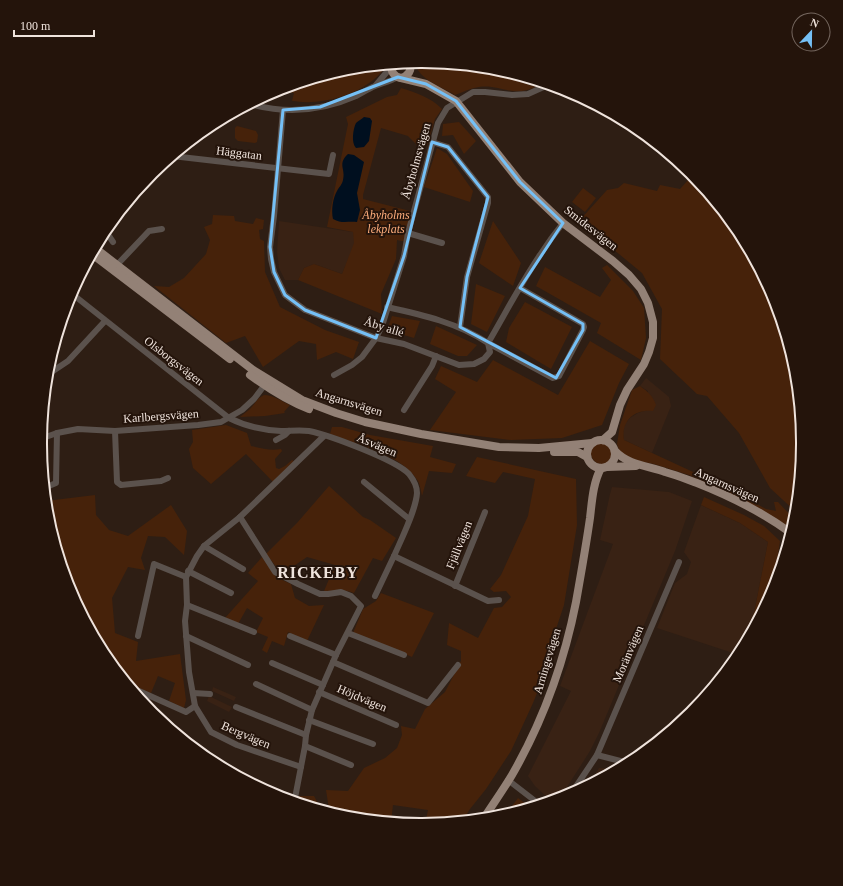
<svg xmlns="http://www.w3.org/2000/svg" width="843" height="886" font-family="'Times New Roman',serif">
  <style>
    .built { fill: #392214 }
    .green { fill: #46220a }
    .water { fill: #000f1f }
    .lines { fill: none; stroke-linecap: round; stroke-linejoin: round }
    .minor { stroke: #5b524d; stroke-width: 6 }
    .major { stroke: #938176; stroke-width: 8 }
    .marked { fill: none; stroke: #75c0f6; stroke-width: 3; stroke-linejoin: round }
    .labels { text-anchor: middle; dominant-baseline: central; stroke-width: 4; stroke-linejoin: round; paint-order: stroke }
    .street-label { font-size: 12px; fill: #efe3dc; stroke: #24140b }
    .park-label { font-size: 12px; font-style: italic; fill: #fcac7b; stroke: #24140b }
    .district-label { font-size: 16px; font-weight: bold; letter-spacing: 1px; fill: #efe3dc; stroke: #24140b }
    .rim { fill: none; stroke: #efe3dc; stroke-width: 2 }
  </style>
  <rect width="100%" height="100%" fill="#2e1e14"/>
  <g class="built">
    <path d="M279 221 353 232 355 243 342 274 314 264 304 268 298 280H285L279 268 277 252Z"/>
    <path d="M646 378 669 397 671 406 652 453 624 440 623 433 624 425 630 418 638 413 647 410 648 391 640 386Z"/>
    <path d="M612 487 669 492 692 501 675 551 599 733 590 751 560 798 551 801 535 786 528 776 571 691 560 686 613 544 600 540 610 494Z"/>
    <path d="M701 505 740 523 768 542 754 613 736 654 657 628 675 583 687 574 691 562 684 552Z"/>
    <path d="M213 687 236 697 234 701 212 691Z"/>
    <path d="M209 696 232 707 229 712 207 701Z"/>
    <path d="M599 768 616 769 589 784Z"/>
  </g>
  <g class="green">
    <path d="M415 62H422L496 69 519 76 517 81 536 87C512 98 500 84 479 87 471 88 463 92 455 95 441 86 418 80 415 62Z"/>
    <path d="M387 65C371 89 338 101 311 102 304 103 298 101 292 101L294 93 281 91 280 89 347 69Z"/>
    <path d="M401 88C417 93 430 97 442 109L435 119 427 146 420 148 408 136 381 128 363 195V199L414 212 407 242 397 240 396 259 381 294 382 314 298 280 304 268 314 264 342 274 354 243 353 232 327 227 348 124 346 117 387 97 397 95Z"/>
    <path d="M459 122 476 141 464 154 453 135 442 136 443 124Z"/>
    <path d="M237 126 256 131 258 135 257 142 255 143 238 141 235 138V128Z"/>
    <path d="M437 148 447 154 473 191 470 202 424 187Z"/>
    <path d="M689 179 698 182 739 231 774 297 796 369 803 443 796 512 770 488 739 433 707 396 697 394 660 359 662 309 642 273 579 221 607 190 618 188 624 183 657 191 660 185 680 189Z"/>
    <path d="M583 188 596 198 585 212 572 202Z"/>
    <path d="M213 215 234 216 235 221 253 224 256 218 264 220 263 229 259 230 260 239 264 241 265 272 280 307 325 330 359 342 353 359 336 352 317 360 316 344 299 341 263 367 245 336 226 343 154 286 169 287 184 278 206 254 210 240 204 227 212 224Z"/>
    <path d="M493 221 521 263 513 286 479 263Z"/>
    <path d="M607 265 633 291 644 308 646 338 641 360 597 333 601 323 536 286 545 267 600 297 611 280 602 268Z"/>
    <path d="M476 284 505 296 487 332 471 324Z"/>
    <path d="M525 302 572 327 551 369 506 342 509 328Z"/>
    <path d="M392 316 420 321 414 338 387 330Z"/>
    <path d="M436 326 477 345 467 356H458L430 344Z"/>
    <path d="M590 341 629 364 619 383 602 425 562 438 511 440 430 430 456 392 435 379 441 366 477 382 493 360 558 395Z"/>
    <path d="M640 386C647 391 653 396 656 405L653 411C634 409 621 421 624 440L732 490 766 509 776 511 774 502H778L795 520 792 530 760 509 730 493 689 475 654 464 628 459 619 450 617 444 620 425 632 390Z"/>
    <path d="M264 395C273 395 281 401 290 405L284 412 285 413 265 416 240 417 250 409 259 398Z"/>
    <path d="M226 425 247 433 251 446C261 448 270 451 281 449L282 451 275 459 276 468 279 469 285 466 292 460 296 462 274 483 246 454 211 484 193 468 189 449 193 442 192 430Z"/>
    <path d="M332 427H342L370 435 433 446 430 457 456 464 452 473 429 471 422 496C421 491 420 485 418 481 401 454 358 445 330 434Z"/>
    <circle cx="602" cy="453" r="11"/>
    <path d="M477 457 576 479 577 525 564 605 555 632 547 668 533 703 511 751 486 789 470 809 463 820 425 824 428 810 393 805 391 822 347 817 326 811 329 809 326 790 348 791 364 768 385 758 397 748 402 735 401 726 415 729 425 709 445 692 461 661V651L447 645 449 623 478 638 494 608 502 607 511 597 506 591 494 592 490 589 501 575 528 516 535 479 503 472 495 483 466 476Z"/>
    <path d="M329 486 363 517 370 520 396 538 382 561 373 558 354 593C345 590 338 589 329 593L324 591 335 565 307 557 282 574 266 554 297 523Z"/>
    <path d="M95 495 96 515 109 530 128 536 171 505 187 531 184 555 165 537 148 536 141 558 145 570 128 567 112 598 115 633 138 642 136 661 180 654 186 700 184 708 169 701 175 683 158 676 151 693 137 687 136 693 104 655 69 589 47 517 46 501Z"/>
    <path d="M704 497 744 515 764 526 780 541 773 591 737 657 736 654 754 613 768 542 740 523 701 505Z"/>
    <path d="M262 557 276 577 291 584 295 598 309 606 324 605 307 641 288 632 284 646 272 641 267 653 262 650 268 637 256 632 263 618 247 608 238 624 225 618 258 581 248 573Z"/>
    <path d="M381 593 434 613 412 657 375 641 353 633 363 609 376 601Z"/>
    <path d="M298 796H314L321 809 297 802Z"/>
    <path d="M518 798 530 807 506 814Z"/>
  </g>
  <g class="water">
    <path d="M364 117 370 118 372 121 369 141 364 147 356 148C351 143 353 129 356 123 358 121 362 119 364 117Z"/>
    <path d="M348 154 354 155 364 162 357 193 360 210 357 222C347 221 342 224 333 219 331 210 333 198 337 191 339 187 342 185 343 180 346 169 337 164 348 154Z"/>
  </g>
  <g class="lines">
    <g class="minor">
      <path d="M376 85 391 67"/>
      <path d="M250 104C286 114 322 111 356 96 362 93 368 89 375 86 383 83 391 81 398 77"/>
      <path d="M283 110 274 216 270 247 271 259 274 272 285 295 305 310 376 338 404 344 459 365 474 364 484 359 490 352 488 343C458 323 423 315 387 307"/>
      <path d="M432 142 448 147 488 197V203L467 277 460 327"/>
      <path d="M172 156 329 174 333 155"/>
      <path d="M105 230 113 242"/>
      <path d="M408 233 442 243"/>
      <path d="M115 267 149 231 162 229"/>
      <path d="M520 288 583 324 584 327 583 330 559 376 553 378 488 343C505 314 521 283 540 255 547 244 555 233 563 223"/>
      <path d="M71 293 229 418C245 426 263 430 281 431 290 431 300 430 309 431 329 435 396 460 409 474 413 479 417 487 417 493 416 510 401 540 394 556L488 601 499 600"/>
      <path d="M47 375 68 361 105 321"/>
      <path d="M334 375 352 365 362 357 376 338 382 326 404 256 408 233 438 123 447 108 473 92H485L512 95 528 94 548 85"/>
      <path d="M404 410 432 366 436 356"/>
      <path d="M115 431 117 482 121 485 161 481 168 478"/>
      <path d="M40 439 57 433 78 429 115 431 198 425 221 422 242 410 254 399 267 382"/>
      <path d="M276 440 285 435 289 431"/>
      <path d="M364 482 409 519"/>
      <path d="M44 488 56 483 57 433"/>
      <path d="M240 517 275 572 298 584 320 594H328L341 592 351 596 361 606 336 655 312 710 306 735 305 746 295 798"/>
      <path d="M204 546 243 569"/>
      <path d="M188 571 231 593"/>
      <path d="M455 586 485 512"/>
      <path d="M375 596 394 556"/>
      <path d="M187 605 254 632"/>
      <path d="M348 633 404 655"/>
      <path d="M138 636 154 564 186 577"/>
      <path d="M186 636 248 665"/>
      <path d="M290 636 336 655"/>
      <path d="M333 662 428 703 458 665"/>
      <path d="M272 663 323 685"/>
      <path d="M256 684 312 710"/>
      <path d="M139 691 186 712 195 706"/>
      <path d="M319 692 396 725"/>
      <path d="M193 693 210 694"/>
      <path d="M236 707 306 735"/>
      <path d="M309 720 373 744"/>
      <path d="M305 746 351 765"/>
      <path d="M597 755 628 763"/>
      <path d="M301 767 237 745 211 732 195 706 189 672 185 621 187 605 186 577 197 556 204 546 240 517 324 436"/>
      <path d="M508 780 539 804"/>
      <path d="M571 794 597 755 679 562"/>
    </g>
    <g class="major">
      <path d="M392 64C390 71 394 77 401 78 408 76 413 70 409 63"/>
      <path d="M401 78 426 84 456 101 520 182 563 223 613 261 629 275 641 289 648 303 653 322V338L649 352 644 364 627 390 620 405 612 432 603 440"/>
      <path d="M95 248 253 370 302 400 336 413 365 422 421 434 499 447 539 448 592 443"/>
      <path d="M92 254 230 359"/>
      <path d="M250 375C268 388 288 401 309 409"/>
      <circle cx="601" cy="454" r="14"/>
      <path d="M615 451C628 465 648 466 665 472 676 475 686 479 697 483 730 496 762 512 791 533"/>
      <path d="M554 452H578L587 457"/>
      <path d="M607 467 636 466"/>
      <path d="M484 818C493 804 503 790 512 775 543 721 564 663 576 602 581 574 586 546 590 518 592 501 593 483 601 468"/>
    </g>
  </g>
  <path class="marked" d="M398 77 426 84 456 101 520 182 563 223 520 288 583 324V330L556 378 460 327 467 277 488 197 448 147 432 142 404 256 376 338 305 310 285 295 274 272 270 247 283 110 320 107Z"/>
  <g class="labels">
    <g class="street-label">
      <text transform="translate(239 153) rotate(7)">Häggatan</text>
      <text transform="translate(416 161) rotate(-74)">Åbyholmsvägen</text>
      <text transform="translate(591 228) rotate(38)">Smidesvägen</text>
      <text transform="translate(384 327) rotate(17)">Åby allé</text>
      <text transform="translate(174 361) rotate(38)">Olsborgsvägen</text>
      <text transform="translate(349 402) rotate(17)">Angarnsvägen</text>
      <text transform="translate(161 416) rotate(-4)">Karlbergsvägen</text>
      <text transform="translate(377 445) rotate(23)">Åsvägen</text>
      <text transform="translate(727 485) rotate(24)">Angarnsvägen</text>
      <text transform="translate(459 545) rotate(-68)">Fjällvägen</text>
      <text transform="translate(628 654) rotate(-67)">Moränvägen</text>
      <text transform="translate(547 661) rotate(-73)">Arningevägen</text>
      <text transform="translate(362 698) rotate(23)">Höjdvägen</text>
      <text transform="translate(246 735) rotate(23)">Bergvägen</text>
    </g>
    <g class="park-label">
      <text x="386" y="215">Åbyholms<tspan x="386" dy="14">lekplats</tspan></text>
    </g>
    <g class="district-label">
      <text x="318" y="572">RICKEBY</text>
    </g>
  </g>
  <path d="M0 0H843V886H0ZM421 68H422A374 374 0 0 1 796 442V444A374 374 0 0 1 422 818H421A374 374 0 0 1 47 444V442A374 374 0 0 1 421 68Z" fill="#24140b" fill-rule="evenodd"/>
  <path class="rim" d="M421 68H422A374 374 0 0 1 796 442V444A374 374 0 0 1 422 818H421A374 374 0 0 1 47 444V442A374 374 0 0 1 421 68Z"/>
  <g transform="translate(811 32) rotate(22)"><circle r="19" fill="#24140b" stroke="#75675f"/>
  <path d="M0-3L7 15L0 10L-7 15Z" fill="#75c0f6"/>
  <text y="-6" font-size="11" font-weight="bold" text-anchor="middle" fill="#efe3dc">N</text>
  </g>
  <path d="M14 30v6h80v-6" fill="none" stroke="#efe3dc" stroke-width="2"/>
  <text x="20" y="30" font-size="12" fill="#efe3dc" stroke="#24140b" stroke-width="3" paint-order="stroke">100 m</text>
</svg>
